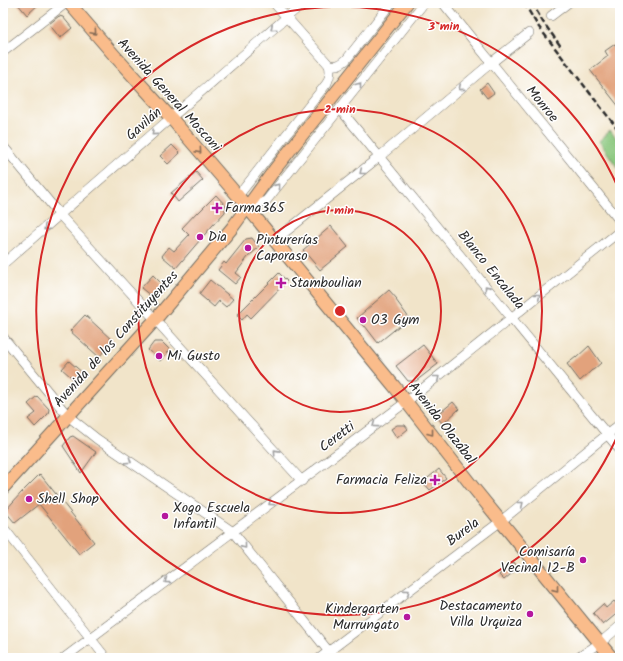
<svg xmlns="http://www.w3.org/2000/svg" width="623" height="661" font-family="Kalam,sans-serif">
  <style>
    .green { fill: #88c67c; stroke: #5a7854 }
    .building { fill: #e2a27c }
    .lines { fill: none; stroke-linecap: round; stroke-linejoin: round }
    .minor-casing { stroke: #706c62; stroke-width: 10 }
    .major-casing { stroke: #706c62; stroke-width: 14 }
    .minor { stroke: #fff; stroke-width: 9 }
    .major { stroke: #fabc8b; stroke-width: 12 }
    .rail { stroke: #2b2b2b; stroke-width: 2.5; stroke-dasharray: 6 3; stroke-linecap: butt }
    .oneway { stroke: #a0a0a0 }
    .oneway2 { stroke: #886c56 }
    .ring { fill: none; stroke: #d62828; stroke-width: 2 }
    .poi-dot { fill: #b5179e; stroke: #fff; stroke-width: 1.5 }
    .labels { text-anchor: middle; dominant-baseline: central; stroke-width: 3; stroke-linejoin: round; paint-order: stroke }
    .street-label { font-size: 14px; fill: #2b2b2b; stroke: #fff }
    .poi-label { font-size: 14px; fill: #2b2b2b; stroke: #fff; text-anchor: start }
    .centre { fill: #d62828; stroke: #fff; stroke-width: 2 }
    .ring-label { font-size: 12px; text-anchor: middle; font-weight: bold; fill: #d62828; stroke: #fff; stroke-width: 3; stroke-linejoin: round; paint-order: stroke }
  </style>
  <rect width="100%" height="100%" fill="#fff"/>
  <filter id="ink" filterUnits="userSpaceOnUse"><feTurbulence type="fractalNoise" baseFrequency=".025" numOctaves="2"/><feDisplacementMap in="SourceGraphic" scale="8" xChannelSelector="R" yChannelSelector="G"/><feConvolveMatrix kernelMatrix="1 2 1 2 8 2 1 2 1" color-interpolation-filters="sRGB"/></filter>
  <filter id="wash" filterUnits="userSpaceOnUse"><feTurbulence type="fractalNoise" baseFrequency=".012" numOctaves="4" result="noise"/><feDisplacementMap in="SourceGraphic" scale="16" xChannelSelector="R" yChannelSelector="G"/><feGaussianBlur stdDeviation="0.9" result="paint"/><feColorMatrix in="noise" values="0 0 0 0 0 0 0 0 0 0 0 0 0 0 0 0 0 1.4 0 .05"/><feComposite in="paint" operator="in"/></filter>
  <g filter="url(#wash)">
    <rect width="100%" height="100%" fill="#f1e4c9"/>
    <path class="green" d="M610 131 620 142V171L599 141Z"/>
    <g id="blocks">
      <g class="building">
        <path d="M17 3H40L27 15Z"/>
        <path d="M59 16 63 17 72 28 60 38 49 24Z"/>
        <path d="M615 44 620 52V108L590 70 608 56 605 51Z"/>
        <path d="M487 83 494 93 487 98 480 89Z"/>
        <path d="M172 145 180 153 168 164 160 156Z"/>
        <path d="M196 172 203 180 178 202 171 193Z"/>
        <path d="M216 195 225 205V212L212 226 176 268 162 256 169 247 174 251 189 235 182 228 197 212 198 213Z"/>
        <path d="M331 226 348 247 320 270 303 250Z"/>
        <path d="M252 238 259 247 248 257 236 273 241 277 235 284 218 270 224 262 226 264 246 239Z"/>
        <path d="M279 273 287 281 251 318 247 314 242 320 237 315Z"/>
        <path d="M153 275 163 285 154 296H151L141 288Z"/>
        <path d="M210 280 233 299 226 307 219 301 214 307 199 294Z"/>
        <path d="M389 290 397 299 396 300 409 318 378 343 365 326 364 327 357 318Z"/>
        <path d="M85 315 113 341 99 357 70 331Z"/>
        <path d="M154 342H162L170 350 160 361 148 350Z"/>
        <path d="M423 345 438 364 416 381H408L396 366Z"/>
        <path d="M589 346 601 363 593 370H592L580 381 567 364 576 357V358Z"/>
        <path d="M69 361 84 374 77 382 62 369Z"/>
        <path d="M37 396 49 409 48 414 35 427 28 419 36 413 28 404Z"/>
        <path d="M453 402 459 409 443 424 436 416Z"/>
        <path d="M397 425H405L408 429 397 438 391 429Z"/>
        <path d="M73 436 96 452 81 473 63 446 70 437Z"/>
        <path d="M439 469 446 478 430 490 423 482Z"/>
        <path d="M40 474 94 542 79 554 39 504 15 523 5 511 21 493Z"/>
        <path d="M514 562 518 568 504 580 499 575Z"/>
        <path d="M614 601 620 608V611L603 625 593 613 603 604 606 608Z"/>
      </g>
    </g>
  </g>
  <g filter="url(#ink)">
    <use href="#blocks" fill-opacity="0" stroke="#706c62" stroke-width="1"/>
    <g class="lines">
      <defs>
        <g id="minor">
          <path d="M443 3 620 221"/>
          <path d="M551 16 568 3"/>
          <path d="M3 52 66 3"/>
          <path d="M329 65C337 66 340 65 346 60L391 3"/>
          <path d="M340 109 620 450"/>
          <path d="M3 146 60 215 302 481"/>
          <path d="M238 196 327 83C330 77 331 72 329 65L274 3"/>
          <path d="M247 207 266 201 424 3"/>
          <path d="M274 241 379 157 491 63 529 33"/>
          <path d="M3 264 303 3"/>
          <path d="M3 337 68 416 97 439 233 532 334 658"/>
          <path d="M3 527 106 658"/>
          <path d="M64 658 406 402 620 231"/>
          <path d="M320 658 501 521 620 424"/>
          <path d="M578 658 600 643 620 626"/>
        </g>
        <g id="major">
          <path d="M69 3 114 55 171 118 238 196 394 386 472 486 612 658"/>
          <path d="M3 488 155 320 232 228 275 169 407 3"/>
        </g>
      </defs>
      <use href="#minor" class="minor-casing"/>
      <use href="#major" class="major-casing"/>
      <use href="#minor" class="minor"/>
      <use href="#major" class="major"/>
      <g class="rail">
        <path d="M524 3 538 26 620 132"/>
        <path d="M532 3 543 22 562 48"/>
      </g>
    </g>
    <defs><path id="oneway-chevron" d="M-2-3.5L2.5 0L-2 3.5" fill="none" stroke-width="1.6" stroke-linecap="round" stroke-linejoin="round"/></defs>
    <g class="oneway">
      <use href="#oneway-chevron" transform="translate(273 28) rotate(139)"/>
      <use href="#oneway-chevron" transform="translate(359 85) rotate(-52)"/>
      <use href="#oneway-chevron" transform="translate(461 88) rotate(140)"/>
      <use href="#oneway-chevron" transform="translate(154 133) rotate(139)"/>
      <use href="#oneway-chevron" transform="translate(362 172) rotate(141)"/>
      <use href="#oneway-chevron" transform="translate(278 186) rotate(-51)"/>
      <use href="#oneway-chevron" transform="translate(46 228) rotate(139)"/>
      <use href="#oneway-chevron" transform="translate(487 288) rotate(-129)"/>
      <use href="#oneway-chevron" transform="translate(538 296) rotate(-39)"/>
      <use href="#oneway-chevron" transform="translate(437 378) rotate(-39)"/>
      <use href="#oneway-chevron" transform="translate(375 425) rotate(143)"/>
      <use href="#oneway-chevron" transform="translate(276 452) rotate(-132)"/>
      <use href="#oneway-chevron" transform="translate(129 461) rotate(34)"/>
      <use href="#oneway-chevron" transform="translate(271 503) rotate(144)"/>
      <use href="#oneway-chevron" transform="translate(521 504) rotate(-39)"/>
      <use href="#oneway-chevron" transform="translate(244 546) rotate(51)"/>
      <use href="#oneway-chevron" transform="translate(167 581) rotate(143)"/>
      <use href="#oneway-chevron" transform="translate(407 592) rotate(-37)"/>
    </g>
    <g class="oneway2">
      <use href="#oneway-chevron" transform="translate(94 32) rotate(49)"/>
      <use href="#oneway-chevron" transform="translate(199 151) rotate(49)"/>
      <use href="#oneway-chevron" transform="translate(431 433) rotate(52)"/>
      <use href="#oneway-chevron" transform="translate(556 589) rotate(51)"/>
    </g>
  </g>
  <g class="ring">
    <circle cx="340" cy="311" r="101"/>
    <circle cx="340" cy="311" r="202"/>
    <path d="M620 430A304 304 0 1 1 620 192"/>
  </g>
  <g class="poi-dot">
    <path d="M215 202h4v4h4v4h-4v4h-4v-4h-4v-4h4z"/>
    <circle cx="200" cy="237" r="4"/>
    <circle cx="248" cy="248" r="4"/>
    <path d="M279 277h4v4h4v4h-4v4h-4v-4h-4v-4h4z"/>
    <circle cx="363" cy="320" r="4"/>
    <circle cx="159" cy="356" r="4"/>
    <path d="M433 474h4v4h4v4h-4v4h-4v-4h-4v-4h4z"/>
    <circle cx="29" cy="499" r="4"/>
    <circle cx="165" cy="516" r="4"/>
    <circle cx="583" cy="560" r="4"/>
    <circle cx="530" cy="614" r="4"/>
    <circle cx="407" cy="617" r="4"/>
  </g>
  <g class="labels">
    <g class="street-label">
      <text transform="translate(169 95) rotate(48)">Avenida General Mosconi</text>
      <text transform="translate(542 104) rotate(51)">Monroe</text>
      <text transform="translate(144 124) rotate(-41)">Gavilán</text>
      <text transform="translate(491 270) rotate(51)">Blanco Encalada</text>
      <text transform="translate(116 339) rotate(-48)">Avenida de los Constituyentes</text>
      <text transform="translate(442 423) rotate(52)">Avenida Olazábal</text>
      <text transform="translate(337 437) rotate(-37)">Ceretti</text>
      <text transform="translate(463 532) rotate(-37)">Burela</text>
    </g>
    <g class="poi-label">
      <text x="225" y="208">Farma365</text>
      <text x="208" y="237">Dia</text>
      <text x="256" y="240">Pinturerías<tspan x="256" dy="16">Caporaso</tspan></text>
      <text x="290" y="283">Stamboulian</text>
      <text x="371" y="320">O3 Gym</text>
      <text x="167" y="356">Mi Gusto</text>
      <text x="427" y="480" text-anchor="end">Farmacia Feliza</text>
      <text x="37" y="499">Shell Shop</text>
      <text x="173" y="508">Xogo Escuela<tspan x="173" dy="16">Infantil</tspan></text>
      <text x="575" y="552" text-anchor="end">Comisaría<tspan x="575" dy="16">Vecinal 12-B</tspan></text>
      <text x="522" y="606" text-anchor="end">Destacamento<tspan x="522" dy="16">Villa Urquiza</tspan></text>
      <text x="399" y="609" text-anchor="end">Kindergarten<tspan x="399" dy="16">Murrungato</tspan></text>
    </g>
  </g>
  <circle cx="340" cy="311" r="6" class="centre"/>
  <g class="ring-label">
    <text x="444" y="30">3 min</text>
    <text x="340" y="113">2 min</text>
    <text x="340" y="214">1 min</text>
  </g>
  <rect width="623" height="661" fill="none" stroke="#fff" stroke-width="16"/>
</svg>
